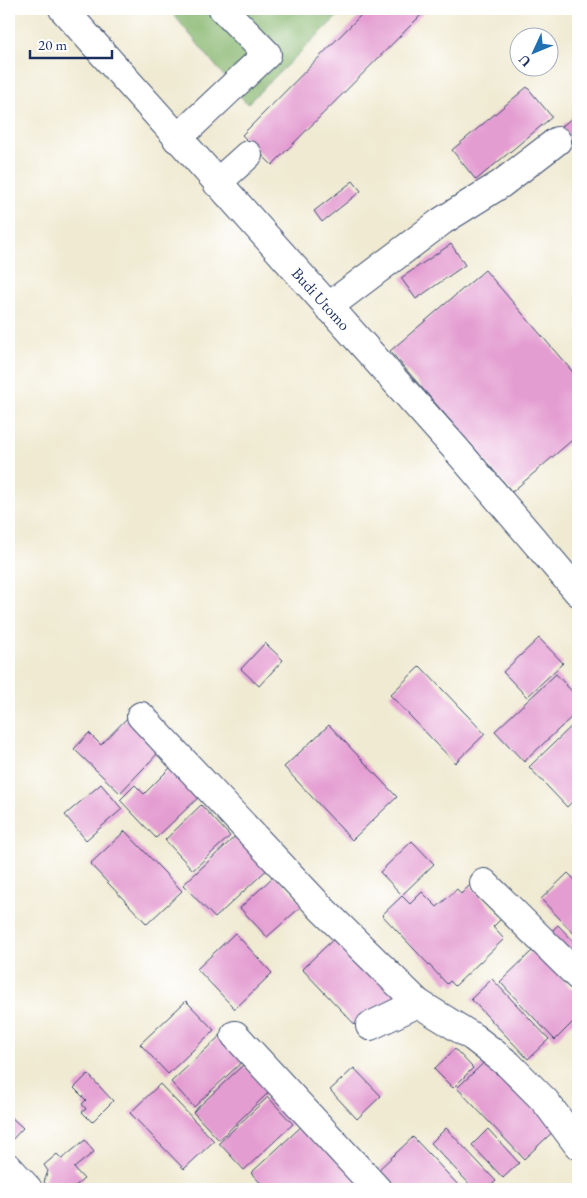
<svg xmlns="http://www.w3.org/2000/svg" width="587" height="1198" font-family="'EB Garamond',serif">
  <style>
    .forest { fill: #88b770; stroke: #527367 }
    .building { fill: #e49dd1 }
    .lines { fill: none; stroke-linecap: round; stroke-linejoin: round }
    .minor-casing { stroke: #3b4b6f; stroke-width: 30 }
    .minor { stroke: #fff; stroke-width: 28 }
    .labels { text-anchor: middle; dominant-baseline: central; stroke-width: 4.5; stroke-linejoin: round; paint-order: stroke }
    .street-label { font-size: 16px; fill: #1b2f5e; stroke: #fff }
  </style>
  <rect width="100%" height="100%" fill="#fff"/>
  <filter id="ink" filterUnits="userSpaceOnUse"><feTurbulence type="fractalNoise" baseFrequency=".02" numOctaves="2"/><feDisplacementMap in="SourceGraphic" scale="10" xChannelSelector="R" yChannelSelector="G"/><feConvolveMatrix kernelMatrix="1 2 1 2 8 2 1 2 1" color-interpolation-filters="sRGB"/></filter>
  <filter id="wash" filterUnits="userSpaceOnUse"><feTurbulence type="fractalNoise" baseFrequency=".0096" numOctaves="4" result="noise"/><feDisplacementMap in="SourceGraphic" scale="20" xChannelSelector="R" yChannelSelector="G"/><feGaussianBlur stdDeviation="1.12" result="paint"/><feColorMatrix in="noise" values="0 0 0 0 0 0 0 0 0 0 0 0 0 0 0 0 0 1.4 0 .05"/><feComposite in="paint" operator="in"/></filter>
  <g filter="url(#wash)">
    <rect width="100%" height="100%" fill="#f0ead2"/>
    <path class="forest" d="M169 9H345L247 104Z"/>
    <g id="blocks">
      <g class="building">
        <path d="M367 9H427L272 165 242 135Z"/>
        <path d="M527 87 552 117 476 180 452 150Z"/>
        <path d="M578 113V143L576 145 561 127Z"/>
        <path d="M353 181 361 191 322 222 314 211Z"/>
        <path d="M451 244 465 265 416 299 401 278Z"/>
        <path d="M485 270 578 378V435L512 492 390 351Z"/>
        <path d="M539 638 563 663 527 697 503 672Z"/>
        <path d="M265 643 283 660 259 686 241 669Z"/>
        <path d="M420 666 485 734 455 763 390 695Z"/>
        <path d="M556 674 578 698V711L524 762 495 731Z"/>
        <path d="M129 716 163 748 120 793 74 749 89 733 101 745Z"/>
        <path d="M578 720V796L567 807 529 767Z"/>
        <path d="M329 725 397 797 352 840 284 767Z"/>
        <path d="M173 765 201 795 156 838 120 800 135 785 144 794Z"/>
        <path d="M101 784 122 809 86 840 65 815Z"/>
        <path d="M201 805 230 836 193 870 165 840Z"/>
        <path d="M125 831 182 891 147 924 90 864Z"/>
        <path d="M241 831 272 865 215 918 183 885Z"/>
        <path d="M412 841 434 864 402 895 380 872Z"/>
        <path d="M568 873 578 883V938L541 899Z"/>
        <path d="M275 875 303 905 267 937 240 908Z"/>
        <path d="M470 885 501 919 493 927 504 939 455 986 450 981 447 984 382 915 402 896 410 904 422 892 437 907 457 889 461 894Z"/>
        <path d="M558 925 578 946V969L547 936Z"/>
        <path d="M235 933 272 973 235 1009 197 969Z"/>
        <path d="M340 933 398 994 360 1030 302 969Z"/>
        <path d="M534 949 578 996V1017L555 1040 500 982Z"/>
        <path d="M492 979 549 1039 528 1059 471 999Z"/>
        <path d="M186 1001 214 1030 168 1074 140 1044Z"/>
        <path d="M223 1033 246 1058 194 1107 171 1082Z"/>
        <path d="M455 1049 473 1068 453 1088 434 1069Z"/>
        <path d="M491 1056 558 1127 524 1159 457 1088Z"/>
        <path d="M243 1065 269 1092 219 1140 193 1112Z"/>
        <path d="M354 1068 381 1096 357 1119 330 1090Z"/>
        <path d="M88 1074 113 1101 92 1122 82 1112 86 1109 82 1104 86 1100 74 1088Z"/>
        <path d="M160 1084 214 1141 184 1169 130 1113Z"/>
        <path d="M268 1097 293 1124 244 1170 219 1143Z"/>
        <path d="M9 1115 23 1128 9 1143Z"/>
        <path d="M304 1124 366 1189H266L251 1173Z"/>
        <path d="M446 1128 496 1181 487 1189H474L431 1143Z"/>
        <path d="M488 1129 519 1163 503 1178 472 1145Z"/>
        <path d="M413 1137 462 1189H389L374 1174Z"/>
        <path d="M85 1140 94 1152 74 1168 84 1179 74 1187 76 1189H50L44 1182 48 1171 44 1165 57 1154 62 1159Z"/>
      </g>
    </g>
  </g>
  <g filter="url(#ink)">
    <use href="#blocks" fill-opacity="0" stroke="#3b4b6f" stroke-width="1"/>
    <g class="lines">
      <defs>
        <g id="minor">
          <path d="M63 9 455 448 578 592"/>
          <path d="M177 139 267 54 223 9"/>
          <path d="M217 183 248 155"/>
          <path d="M328 307 442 221 501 184 557 141"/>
          <path d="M141 716 321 908 418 1003 473 1037 508 1064 545 1101 578 1145"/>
          <path d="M484 883 578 976"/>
          <path d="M370 1026 418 1003"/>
          <path d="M235 1035 377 1189"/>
          <path d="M9 1168 28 1189"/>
        </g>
      </defs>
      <use href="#minor" class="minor-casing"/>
      <use href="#minor" class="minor"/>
    </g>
  </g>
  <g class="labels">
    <g class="street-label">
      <text transform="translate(321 299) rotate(48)">Budi Utomo</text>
    </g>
  </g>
  <rect width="587" height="1198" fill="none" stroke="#fff" stroke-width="30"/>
  <g transform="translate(534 52) rotate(226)"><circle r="24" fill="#ffffff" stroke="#a4acbf"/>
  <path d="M0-4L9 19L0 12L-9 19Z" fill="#1f6fb2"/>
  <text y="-8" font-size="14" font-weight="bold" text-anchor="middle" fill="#1b2f5e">U</text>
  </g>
  <path d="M30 50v8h82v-8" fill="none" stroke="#1b2f5e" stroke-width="2.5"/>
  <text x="38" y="50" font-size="15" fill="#1b2f5e" stroke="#ffffff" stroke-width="4" paint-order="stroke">20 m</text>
</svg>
